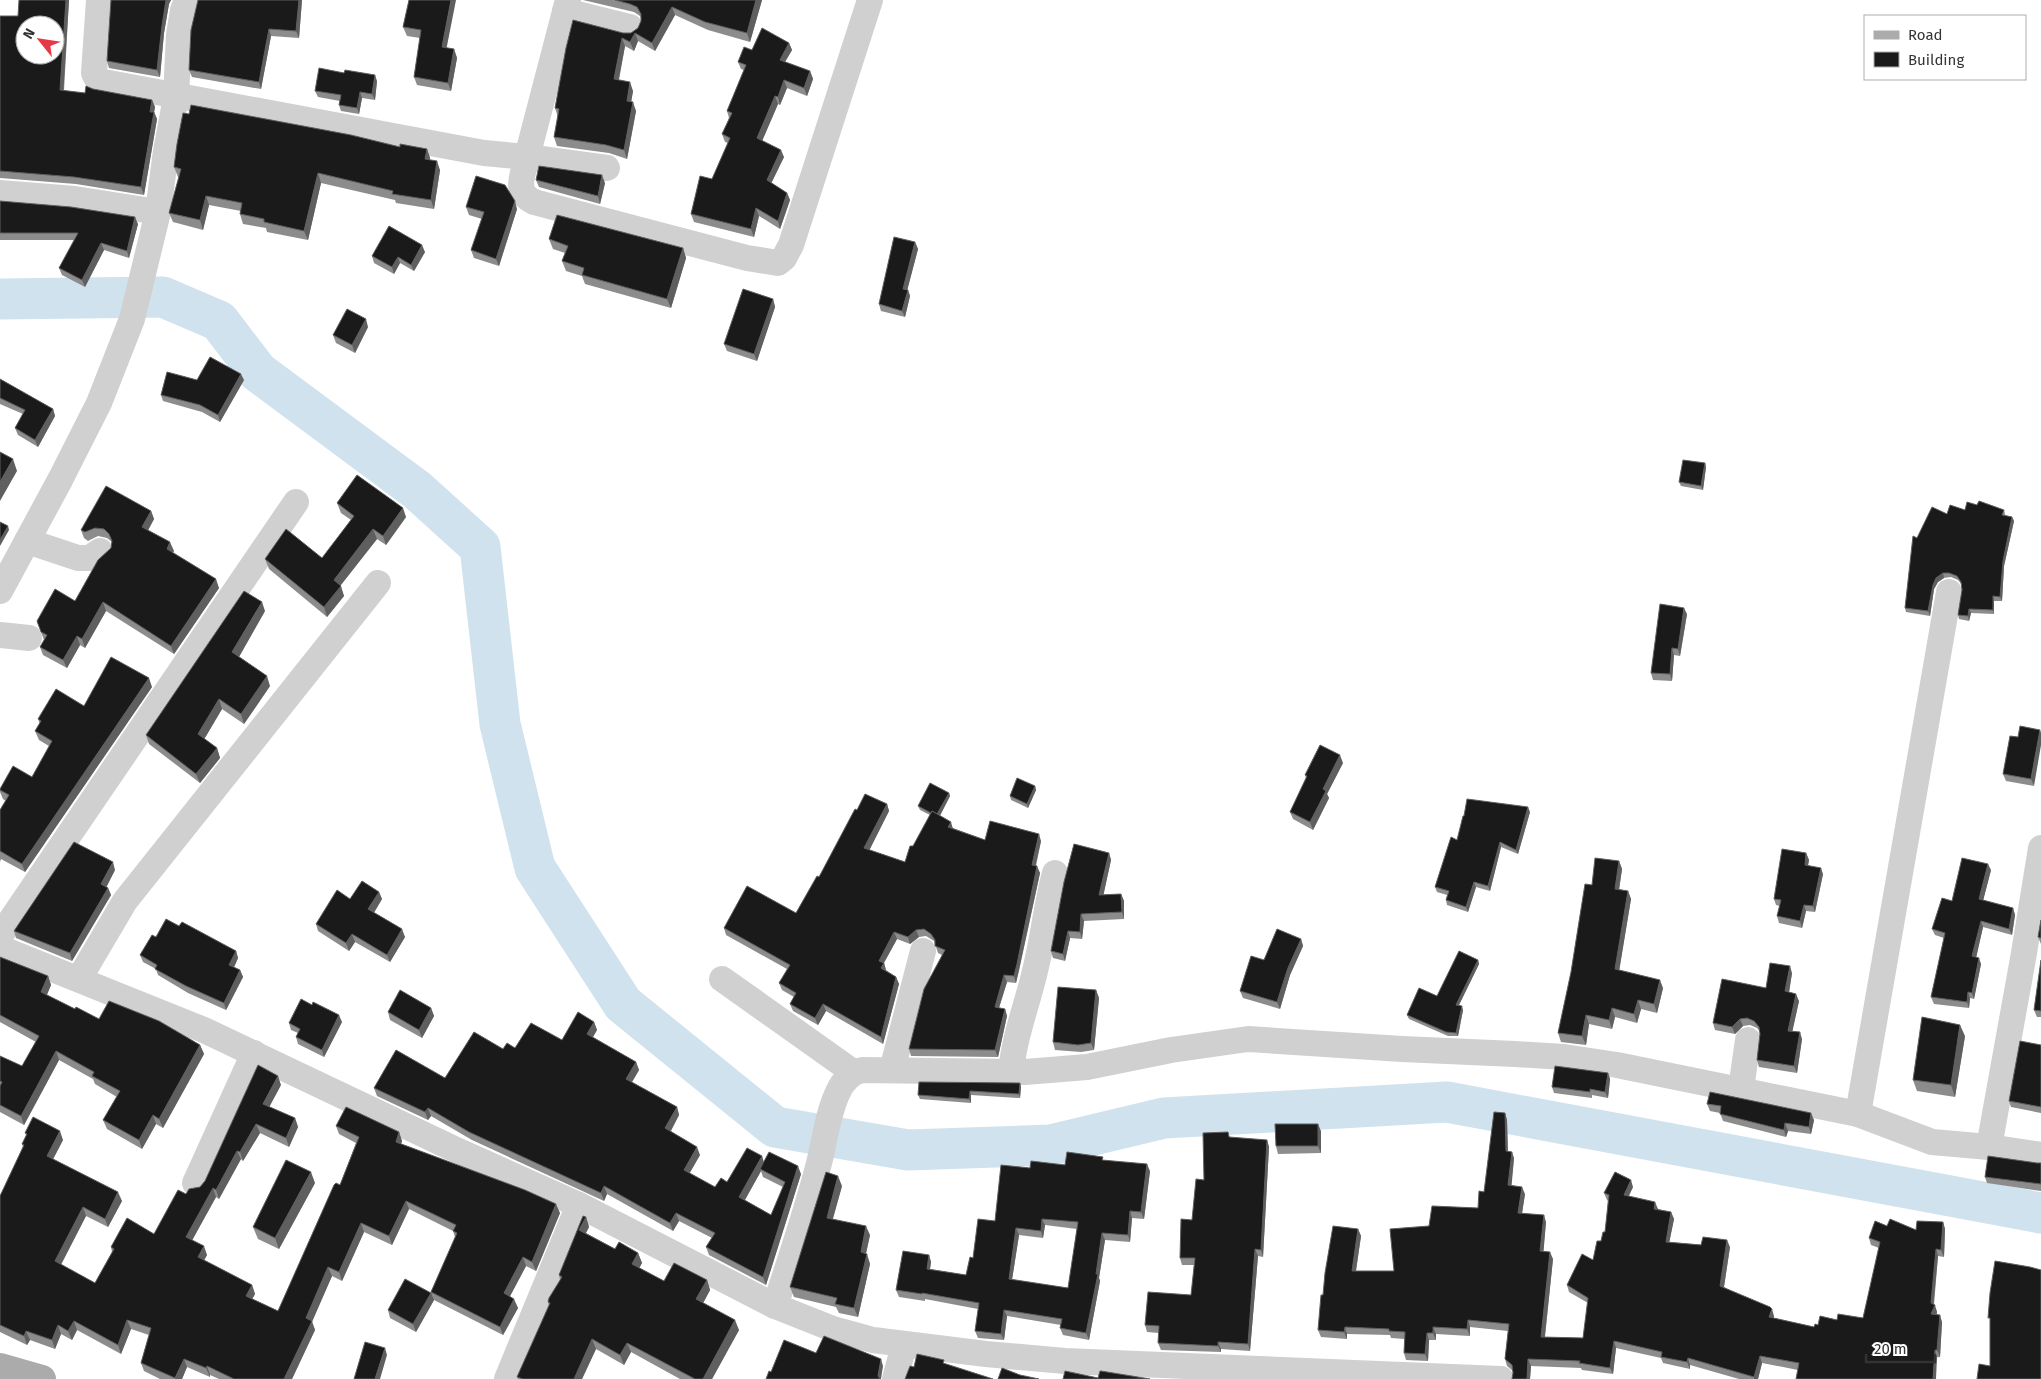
<svg xmlns="http://www.w3.org/2000/svg" width="2041" height="1379" font-family="'Fira Sans',sans-serif">
  <style>
    .lines { fill: none; stroke-linecap: round; stroke-linejoin: round }
    .river { stroke: #cfe2ee; stroke-width: 41 }
    .minor { stroke: #d0d0d0; stroke-width: 26 }
    .major { stroke: #ababab; stroke-width: 28 }
    .wall { fill: #8c8c8c; fill-rule: evenodd }
    .shaded-wall { fill: #5f5f5f }
    .building { fill: #1a1a1a; stroke: #5f5f5f; fill-rule: evenodd }
  </style>
  <rect width="100%" height="100%" fill="#fff"/>
  <g class="lines">
    <path class="river" d="M0 299 163 297 219 321 258 372 417 490 480 547 500 724 535 868 623 1004 775 1127 908 1150 1051 1145 1164 1118 1447 1102 2041 1213"/>
    <g class="minor">
      <path d="M99 0 94 73 98 81 484 153 527 157 568 0"/>
      <path d="M565 11 630 27"/>
      <path d="M607 168 527 157C523 175 513 192 534 202L747 258 778 263 784 258 791 245 870 0"/>
      <path d="M0 193 75 199 158 212"/>
      <path d="M27 541 78 558H90L100 551"/>
      <path d="M0 591 60 480 99 403 132 319 158 212 166 151 176 97 179 35 183 10 187 0"/>
      <path d="M0 635 29 638"/>
      <path d="M0 936 296 502"/>
      <path d="M0 948 204 1030 452 1148 579 1205 507 1379"/>
      <path d="M79 979 125 901 378 583"/>
      <path d="M722 979 853 1072"/>
      <path d="M892 1070 923 951"/>
      <path d="M1011 1072C1014 1038 1026 1008 1034 975 1043 941 1046 906 1055 873"/>
      <path d="M1741 1089 1748 1040"/>
      <path d="M1858 1114 1949 592"/>
      <path d="M1989 1147 2024 953 2041 848"/>
      <path d="M195 1183 254 1053"/>
      <path d="M579 1205 775 1306 833 1329 873 1340 986 1354 1065 1361 1501 1379"/>
      <path d="M775 1306C790 1260 806 1214 818 1167 825 1142 827 1115 838 1092 843 1081 850 1073 862 1070L1025 1072 1087 1067 1171 1050 1248 1039 1402 1049 1515 1054 1564 1057 1617 1065 1858 1114 1932 1142 1989 1147 2041 1155"/>
      <path d="M895 1379 904 1345"/>
    </g>
    <path class="major" d="M0 1367 42 1379"/>
  </g>
  <g class="wall">
    <path d="M69 0 64 91 85 93 93 89 152 100 155 107 154 112 157 119 144 195 76 184 0 178V16H18Z"/>
    <path d="M111 0H171L169 4 164 33 160 77 109 68 107 61Z"/>
    <path d="M302 0 299 38 271 36 261 89 192 77 189 70Z"/>
    <path d="M409 0 447 48 454 49 457 58 451 91 417 85 414 77 420 38 407 36 403 27Z"/>
    <path d="M583 0H762L750 42 708 30 675 15 655 51 638 41 634 51 625 46 619 80 633 91 631 102 636 111 627 159 609 153 557 146 554 137 558 117 555 108 623 33H631L638 28 641 21V18L640 16 634 12Z"/>
    <path d="M789 43 792 50 785 62 810 71 813 79 807 96 787 88 780 105 778 104 762 141 784 157 771 183 787 193 790 200 780 229 759 216 754 237 694 222 691 214 712 179 728 143 725 142 722 134 729 118 727 111 744 70 741 69 738 62 752 50Z"/>
    <path d="M377 81 375 100 362 98 359 114 341 111 339 105 340 101 318 97 315 91Z"/>
    <path d="M400 147 427 149 430 158V160L440 170 434 209 396 203 395 200 321 183 308 240 267 232 266 228 243 224 240 214 241 211 209 205 203 230 173 222 169 213 179 177H178L174 167Z"/>
    <path d="M536 180 605 183 600 204 539 187Z"/>
    <path d="M0 201 138 224 129 258 104 250 85 287 62 275 59 268 74 240H0Z"/>
    <path d="M466 207 517 209 499 266 474 258 471 250 482 219 469 215Z"/>
    <path d="M549 239 683 248 686 258 671 308 585 284 582 276 566 271 562 261 565 253 553 249Z"/>
    <path d="M915 242 918 249 907 290H908L910 296 905 317 881 311 879 304Z"/>
    <path d="M425 252 414 271 400 263 394 274 374 263 372 256Z"/>
    <path d="M773 299 775 307 757 361 727 351 724 344Z"/>
    <path d="M368 327 355 353 336 343 333 335Z"/>
    <path d="M0 379 53 409 55 416 38 447 18 435 15 428 23 414 0 404Z"/>
    <path d="M197 380H244L220 422 202 412 163 401 161 395Z"/>
    <path d="M1705 463 1706 467 1703 490 1681 486 1679 482Z"/>
    <path d="M337 503 406 517 386 545 377 539 340 586 344 596 327 617 269 569 265 559 322 558 351 520 341 513Z"/>
    <path d="M1977 505 2004 510 2005 514V515L2012 517 2014 521 2004 566 2002 601H1994V614L1971 613 1969 621 1959 619 1958 615 1962 590V585L1958 580 1951 577 1944 578 1938 582 1934 589 1930 616 1906 612 1905 608 1917 538 1947 514 1965 510Z"/>
    <path d="M151 511 154 519 148 530 174 551 172 553 219 588 174 654 106 611 85 648 80 645 67 668 43 655 40 647 44 640 41 632 75 601 111 548 112 542 107 538 98 536 88 541 84 538 81 530Z"/>
    <path d="M265 611 239 657 270 686 244 724 222 709 204 739 217 748 220 758 200 783 149 744 146 735Z"/>
    <path d="M1687 614 1680 656 1674 655 1672 681 1653 680 1651 673Z"/>
    <path d="M152 687 25 872 1 859 0 862V810L6 801 3 799 0 792V789L32 777 49 746 39 740 35 731 40 724 38 719Z"/>
    <path d="M2018 737 2034 786 2006 781 2003 774Z"/>
    <path d="M1343 763 1327 794 1329 798 1313 830 1293 819 1290 812 1306 778 1305 775Z"/>
    <path d="M1035 786 1036 790 1028 808 1011 800 1010 796Z"/>
    <path d="M949 793 950 796 940 816 953 828 985 840 1041 841 1036 866 1040 873 1019 971 1016 983 1007 982 999 1008 1005 1009 1007 1016 998 1057 911 1056 909 1049 942 955 938 953 934 941 926 936 919 937 910 944 897 939 884 963 886 970 896 977 899 984 883 1044 826 1011 818 1025 793 1011 790 1004 794 997 782 990 779 983 787 969 726 935 724 928 796 913 819 877 857 810 887 804 889 811 869 850 905 862 930 815 920 810 918 806Z"/>
    <path d="M1530 812 1518 854 1501 847 1490 891 1476 887 1468 912 1447 905 1446 900 1447 895 1437 892 1435 887 1457 840Z"/>
    <path d="M1109 853 1111 860 1103 895 1121 894 1124 901V919L1084 921 1082 939 1070 938 1065 961 1053 958 1051 951Z"/>
    <path d="M1806 853 1809 860 1808 865 1823 874 1815 912 1806 911 1802 928 1779 923 1777 916 1780 906 1776 905 1774 899Z"/>
    <path d="M1619 861 1622 869 1619 889 1628 891 1631 899 1619 970 1663 988 1657 1013 1641 1009 1637 1023 1615 1017 1612 1029 1589 1024 1586 1045 1561 1042 1558 1033 1592 885Z"/>
    <path d="M115 870 106 887 108 888 111 895 72 961 16 938 14 931Z"/>
    <path d="M1991 870 1983 900 2013 908 2015 915 2012 935 1983 927 1976 957 1981 964 1974 999 1970 998 1969 1008 1934 1004 1931 997 1944 938 1935 935 1932 929 1952 901Z"/>
    <path d="M379 892 382 899 374 913 405 937 390 962 355 942 349 951 318 931 316 924 350 899Z"/>
    <path d="M2041 920V944L2038 937Z"/>
    <path d="M179 926 236 951 238 958 234 967 240 970 243 977 226 1010 188 993 158 975 156 969 143 962 140 955 156 937Z"/>
    <path d="M1301 939 1303 946 1290 975 1280 1009 1243 998 1240 991 1264 960Z"/>
    <path d="M0 957 48 976 51 985 47 995 75 1009 99 1019 200 1045 204 1054 163 1128 156 1124 142 1149 107 1129 103 1120 117 1097 95 1084 93 1079 59 1060 24 1125 0 1112V1056L22 1066 36 1042 0 1022Z"/>
    <path d="M1478 960 1479 964 1459 1005 1463 1010 1458 1036H1448L1409 1019 1407 1015 1437 996Z"/>
    <path d="M2041 960V1017H2037L2034 1010Z"/>
    <path d="M1792 973 1789 992 1799 1001 1792 1031 1802 1039 1797 1073 1759 1067 1757 1060 1760 1034V1032L1757 1028 1750 1025 1743 1026 1735 1034 1715 1030 1713 1023 1766 988Z"/>
    <path d="M1096 990 1099 998 1094 1050 1081 1052 1055 1050 1053 1042Z"/>
    <path d="M312 1005 342 1022 324 1057 298 1044 296 1037 298 1033 291 1030 289 1023Z"/>
    <path d="M431 1008 434 1016 422 1038 390 1020 388 1012Z"/>
    <path d="M594 1022 597 1030 593 1037 636 1062 639 1070 632 1082 677 1107 679 1115 671 1131 700 1155 689 1173 715 1187 727 1182 762 1156 764 1162 801 1174 766 1285 709 1255 706 1247 712 1238 679 1221 673 1231 607 1194 604 1201 472 1140 431 1116 428 1120 377 1096 374 1088 445 1078 503 1049 515 1048 562 1040ZM761 1171 763 1177 783 1187 771 1215 745 1200Z"/>
    <path d="M1965 1036 1955 1097 1917 1091 1913 1080Z"/>
    <path d="M2041 1045V1113L2011 1107 2009 1101Z"/>
    <path d="M1608 1073 1610 1079 1608 1098 1592 1095V1098L1554 1093 1552 1087Z"/>
    <path d="M1020 1083 1021 1087 1020 1098 971 1095V1103L920 1099 918 1095Z"/>
    <path d="M281 1085 269 1107 295 1118 298 1127 289 1147 260 1133 243 1161 241 1159 219 1199 216 1197 192 1240 207 1255 204 1260 252 1285 255 1294 252 1299 278 1311 340 1185 356 1143 339 1134 336 1126 399 1132 402 1141 401 1144 560 1213 536 1271 526 1266 510 1296 518 1308 503 1335 434 1300 416 1332 390 1318 388 1310 431 1293V1292L455 1237 453 1231 409 1209 392 1245 364 1232 342 1281 332 1276 312 1321 315 1330 292 1379H219L210 1375V1377L187 1367 182 1379H160L144 1371 141 1363 149 1335 131 1329 121 1354 77 1330 72 1340 61 1334 55 1349 30 1340 27 1345 0 1332V1196L23 1147 22 1144 26 1135 25 1133 63 1140 53 1159 122 1201 108 1227 86 1216 61 1265 95 1283 112 1252 111 1247 154 1234 186 1194 200 1187 205 1181Z"/>
    <path d="M1707 1104 1814 1120 1811 1134 1788 1131 1786 1137 1723 1121 1720 1113 1710 1111Z"/>
    <path d="M1505 1113 1507 1120 1508 1151 1514 1158 1511 1186 1525 1194 1522 1213 1546 1222 1543 1252 1553 1259 1545 1337 1583 1338 1588 1303 1569 1292 1567 1285 1593 1260 1605 1232 1608 1201 1607 1200 1604 1193 1633 1187 1629 1196 1658 1209 1671 1212 1674 1219 1669 1242 1730 1247 1724 1287 1774 1316V1318L1814 1327 1818 1325 1837 1320 1863 1318 1879 1248 1871 1245 1869 1238 1887 1226 1916 1230 1943 1222 1945 1229 1944 1257 1938 1256 1934 1305 1937 1312V1314L1942 1322 1940 1357 1798 1370 1762 1363 1758 1379H1739L1690 1365V1369L1663 1363 1661 1358 1616 1348 1613 1374 1582 1370 1581 1368 1531 1366 1530 1379H1512L1513 1373V1371L1507 1366 1505 1359 1508 1331 1470 1327V1336L1436 1334V1340H1429L1428 1361 1406 1360 1404 1353 1405 1339 1391 1338 1390 1335 1347 1334V1339L1321 1337 1318 1330 1323 1295 1358 1229 1361 1236 1356 1271H1394L1429 1226 1478 1208 1484 1192Z"/>
    <path d="M1321 1131V1153L1278 1154 1276 1146Z"/>
    <path d="M1228 1132 1230 1138 1267 1140 1269 1147 1263 1257 1258 1256 1250 1351 1221 1349V1352L1161 1350 1158 1343 1159 1333 1147 1332 1145 1325 1191 1295 1194 1265H1182L1180 1258 1204 1180Z"/>
    <path d="M1104 1160 1150 1171 1144 1219 1132 1218 1130 1242 1105 1240 1099 1278 1100 1281 1089 1340 1063 1335 1060 1328 1061 1325 1007 1316 1004 1340 978 1338 975 1331 978 1309 925 1299V1301L899 1297 896 1290 929 1255 931 1262 930 1269 966 1275 973 1258 1030 1168ZM1045 1225 1077 1229 1068 1288 1012 1280 1019 1235 1043 1238Z"/>
    <path d="M2037 1163H2041V1191L1987 1183 1985 1177Z"/>
    <path d="M315 1183 279 1249 258 1239 253 1227Z"/>
    <path d="M842 1186 833 1219 870 1235 866 1254 870 1264 858 1317 839 1313 836 1307 794 1297 790 1287Z"/>
    <path d="M586 1217 589 1227 586 1233 615 1249 638 1253 642 1263 639 1268 664 1281 707 1280 710 1290 703 1303 739 1330 712 1379H680L631 1352 624 1365 596 1349 582 1379H518L517 1377 549 1306 548 1302 560 1280 559 1275Z"/>
  </g>
  <g class="shaded-wall">
    <path d="M66 0H69L63 97 60 90Z"/>
    <path d="M166 0H171L169 4 164 33 160 77 157 70 162 26Z"/>
    <path d="M299 0H302L299 38 296 31Z"/>
    <path d="M451 0H456L445 56 442 47Z"/>
    <path d="M756 0H762L750 42 747 33Z"/>
    <path d="M672 7 675 15 655 51 652 43Z"/>
    <path d="M269 29 271 36 261 89 259 82Z"/>
    <path d="M635 33 638 41 634 51 630 42Z"/>
    <path d="M622 38 625 46 617 88 614 79Z"/>
    <path d="M789 43 792 50 782 67 780 60Z"/>
    <path d="M454 49 457 58 451 91 448 83Z"/>
    <path d="M810 71 813 79 807 96 804 88Z"/>
    <path d="M375 75 377 81 375 100 372 94Z"/>
    <path d="M784 80 787 88 780 105 778 97Z"/>
    <path d="M630 82 633 91 630 109 627 101Z"/>
    <path d="M360 92 362 98 359 114 357 108Z"/>
    <path d="M775 96 778 104 760 146 757 138Z"/>
    <path d="M152 100 155 107 153 119 150 112Z"/>
    <path d="M633 102 636 111 627 159 624 150Z"/>
    <path d="M154 112 157 119 144 195 141 187Z"/>
    <path d="M427 149 430 158 428 169 425 159Z"/>
    <path d="M781 150 784 157 769 188 767 180Z"/>
    <path d="M437 161 440 170 434 209 431 200Z"/>
    <path d="M318 173 321 183 308 240 304 231Z"/>
    <path d="M602 175 605 183 600 204 598 196Z"/>
    <path d="M787 193 790 200 780 229 778 221Z"/>
    <path d="M206 196 209 205 203 230 200 220Z"/>
    <path d="M515 201 517 209 499 266 496 259Z"/>
    <path d="M756 208 759 216 754 237 751 229Z"/>
    <path d="M135 217 138 224 129 258 127 251Z"/>
    <path d="M915 242 918 249 906 295 903 289Z"/>
    <path d="M101 243 104 250 85 287 82 280Z"/>
    <path d="M422 245 425 252 414 271 411 265Z"/>
    <path d="M683 248 686 258 671 308 667 299Z"/>
    <path d="M398 257 400 263 394 274 392 267Z"/>
    <path d="M908 290 910 296 905 317 902 311Z"/>
    <path d="M773 299 775 307 757 361 754 354Z"/>
    <path d="M366 319 368 327 355 353 352 345Z"/>
    <path d="M241 374 244 380 220 422 218 415Z"/>
    <path d="M53 409 55 416 38 447 35 440Z"/>
    <path d="M13 459 17 471 0 501V482Z"/>
    <path d="M1705 463 1706 467 1703 490 1701 486Z"/>
    <path d="M403 508 406 517 386 545 383 536Z"/>
    <path d="M151 511 154 519 145 536 142 527Z"/>
    <path d="M2012 517 2014 521 2004 566 2002 601 2000 597 2003 561Z"/>
    <path d="M8 526 9 530 0 546V540Z"/>
    <path d="M373 529 377 539 337 590 334 580Z"/>
    <path d="M170 542 174 551 170 558 167 549Z"/>
    <path d="M1943 573 1944 578 1938 582 1934 589 1930 616 1928 611 1933 585 1936 578Z"/>
    <path d="M216 579 219 588 174 654 171 646Z"/>
    <path d="M341 586 344 596 327 617 324 607Z"/>
    <path d="M1993 596 1994 601V614L1993 610Z"/>
    <path d="M103 602 106 611 85 648 82 639Z"/>
    <path d="M262 602 265 611 236 662 232 652Z"/>
    <path d="M1684 608 1687 614 1680 656 1678 649Z"/>
    <path d="M1969 609 1971 613 1969 621 1968 616Z"/>
    <path d="M77 636 80 645 67 668 63 660Z"/>
    <path d="M1672 648 1674 655 1672 681 1670 674Z"/>
    <path d="M267 676 270 686 244 724 241 714Z"/>
    <path d="M149 678 152 687 25 872 22 864Z"/>
    <path d="M219 699 222 709 202 743 198 734Z"/>
    <path d="M2040 730 2041 733V745L2034 786 2031 779Z"/>
    <path d="M217 748 220 758 200 783 196 774Z"/>
    <path d="M1340 755 1343 763 1327 794 1329 798 1313 830 1310 822 1323 789Z"/>
    <path d="M1035 786 1036 790 1028 808 1027 804Z"/>
    <path d="M949 793 950 796 938 819 936 815Z"/>
    <path d="M887 804 889 811 867 855 864 848Z"/>
    <path d="M1528 807 1530 812 1518 854 1516 850Z"/>
    <path d="M951 822 953 829 948 827Z"/>
    <path d="M1039 834 1041 841 1034 872 1032 865Z"/>
    <path d="M1500 842 1501 847 1490 891 1488 886Z"/>
    <path d="M1109 853 1111 860 1102 902 1099 895Z"/>
    <path d="M1806 853 1809 860 1807 871 1805 865Z"/>
    <path d="M1619 861 1622 869 1618 897 1615 889Z"/>
    <path d="M113 862 115 870 104 892 101 884Z"/>
    <path d="M1988 864 1991 870 1982 905 1979 899Z"/>
    <path d="M1037 866 1040 873 1016 983 1014 976Z"/>
    <path d="M1821 868 1823 874 1815 912 1813 906Z"/>
    <path d="M1474 882 1476 887 1468 912 1466 907Z"/>
    <path d="M108 888 111 895 72 961 70 953Z"/>
    <path d="M1628 891 1631 899 1618 978 1615 969Z"/>
    <path d="M379 892 382 899 371 917 368 909Z"/>
    <path d="M1121 894 1124 901V919L1122 912Z"/>
    <path d="M1804 905 1806 911 1802 928 1800 921Z"/>
    <path d="M2013 908 2015 915 2012 935 2009 929Z"/>
    <path d="M1081 914 1084 921 1082 939 1080 932Z"/>
    <path d="M1981 921 1983 927 1975 963 1972 956Z"/>
    <path d="M402 929 405 937 390 962 387 955Z"/>
    <path d="M916 930 919 937 910 944 908 937Z"/>
    <path d="M1068 931 1070 938 1065 961 1063 954Z"/>
    <path d="M894 932 897 939 881 968 879 961Z"/>
    <path d="M352 934 355 942 349 951 346 943Z"/>
    <path d="M1301 939 1303 946 1290 975 1280 1009 1277 1002 1288 968Z"/>
    <path d="M236 951 238 958 232 972 229 965Z"/>
    <path d="M1979 958 1981 964 1974 999 1972 993Z"/>
    <path d="M1478 960 1479 964 1457 1009 1456 1005Z"/>
    <path d="M884 963 886 970 881 968Z"/>
    <path d="M1790 966 1792 973 1788 999 1785 991Z"/>
    <path d="M240 970 243 977 226 1010 224 1003Z"/>
    <path d="M1004 975 1007 982 997 1014 995 1007Z"/>
    <path d="M48 976 51 985 44 1001 41 992Z"/>
    <path d="M896 977 899 984 883 1044 881 1037Z"/>
    <path d="M1660 980 1663 988 1657 1013 1654 1004Z"/>
    <path d="M1096 990 1099 998 1094 1050 1091 1043Z"/>
    <path d="M1968 992 1970 998 1969 1008 1967 1002Z"/>
    <path d="M1796 994 1799 1001 1791 1038 1788 1031Z"/>
    <path d="M1638 1000 1641 1009 1637 1023 1634 1014Z"/>
    <path d="M823 1004 826 1011 818 1025 815 1018Z"/>
    <path d="M1462 1006 1463 1010 1458 1036 1456 1033Z"/>
    <path d="M431 1008 434 1016 422 1038 419 1030Z"/>
    <path d="M1612 1008 1615 1017 1612 1029 1609 1020Z"/>
    <path d="M1005 1009 1007 1016 998 1057 995 1050Z"/>
    <path d="M339 1015 342 1022 324 1057 322 1050Z"/>
    <path d="M1586 1015 1589 1024 1586 1045 1582 1036Z"/>
    <path d="M1740 1019 1743 1026 1735 1034 1732 1027Z"/>
    <path d="M594 1022 597 1030 590 1042 587 1034Z"/>
    <path d="M1960 1025 1965 1036 1955 1097 1951 1085Z"/>
    <path d="M1800 1032 1802 1039 1797 1073 1794 1066Z"/>
    <path d="M200 1045 204 1054 163 1128 159 1119Z"/>
    <path d="M56 1051 59 1060 24 1125 21 1116Z"/>
    <path d="M636 1062 639 1070 629 1087 626 1079Z"/>
    <path d="M1608 1073 1610 1079 1608 1098 1605 1092Z"/>
    <path d="M278 1076 281 1085 266 1113 263 1104Z"/>
    <path d="M1020 1083 1021 1087 1020 1098 1019 1094Z"/>
    <path d="M970 1091 971 1095V1103L969 1099Z"/>
    <path d="M677 1107 679 1115 668 1136 665 1128Z"/>
    <path d="M428 1108 431 1116 428 1120 425 1112Z"/>
    <path d="M1505 1113 1507 1120 1508 1158 1506 1151Z"/>
    <path d="M1811 1113 1814 1120 1811 1134 1809 1127Z"/>
    <path d="M153 1115 156 1124 142 1149 139 1140Z"/>
    <path d="M295 1118 298 1127 289 1147 286 1138Z"/>
    <path d="M1785 1123 1788 1131 1786 1137 1784 1130Z"/>
    <path d="M256 1124 260 1133 243 1161 240 1152Z"/>
    <path d="M1318 1124 1321 1131V1153L1318 1146Z"/>
    <path d="M60 1131 63 1140 50 1165 47 1156Z"/>
    <path d="M399 1132 402 1141 399 1150 396 1142Z"/>
    <path d="M1267 1140 1269 1147 1263 1257 1261 1250Z"/>
    <path d="M697 1147 700 1155 687 1178 684 1170Z"/>
    <path d="M237 1151 241 1159 219 1199 216 1190Z"/>
    <path d="M1512 1152 1514 1158 1511 1192 1508 1185Z"/>
    <path d="M762 1156 764 1164 760 1169 761 1171 742 1205 739 1197Z"/>
    <path d="M1147 1164 1150 1171 1144 1219 1141 1212Z"/>
    <path d="M798 1166 801 1174 766 1285 763 1277Z"/>
    <path d="M311 1172 315 1183 279 1249 275 1238Z"/>
    <path d="M838 1176 842 1186 830 1228 827 1218Z"/>
    <path d="M1631 1180 1633 1187 1626 1201 1624 1195Z"/>
    <path d="M604 1186 607 1194 604 1201 601 1193Z"/>
    <path d="M1522 1187 1525 1194 1521 1220 1518 1213Z"/>
    <path d="M213 1188 216 1197 189 1246 186 1237Z"/>
    <path d="M118 1192 122 1201 108 1227 105 1219Z"/>
    <path d="M406 1201 409 1209 392 1245 389 1236Z"/>
    <path d="M1655 1202 1658 1209 1656 1216 1654 1209Z"/>
    <path d="M556 1204 560 1213 536 1271 532 1262Z"/>
    <path d="M83 1207 86 1216 58 1270 55 1261Z"/>
    <path d="M1130 1211 1132 1218 1130 1242 1128 1235Z"/>
    <path d="M1671 1212 1674 1219 1668 1249 1666 1242Z"/>
    <path d="M676 1213 679 1221 673 1231 670 1223Z"/>
    <path d="M1544 1215 1546 1222 1543 1258 1540 1251Z"/>
    <path d="M586 1217 589 1227 582 1240 579 1230Z"/>
    <path d="M1042 1219 1045 1225 1043 1238 1041 1231Z"/>
    <path d="M1943 1222 1945 1229 1944 1257 1941 1250Z"/>
    <path d="M361 1223 364 1232 342 1281 339 1272Z"/>
    <path d="M866 1226 870 1235 864 1262 861 1252Z"/>
    <path d="M1016 1228 1019 1235 1011 1286 1009 1279Z"/>
    <path d="M1358 1229 1361 1236 1355 1277 1352 1271Z"/>
    <path d="M1102 1233 1105 1240 1099 1278 1100 1281 1089 1340 1086 1333Z"/>
    <path d="M1727 1240 1730 1247 1723 1293 1720 1286Z"/>
    <path d="M204 1246 207 1255 201 1266 198 1257Z"/>
    <path d="M1255 1249 1258 1256 1250 1351 1248 1344Z"/>
    <path d="M1936 1249 1938 1256 1933 1309 1935 1305 1937 1312 1934 1321 1931 1314V1303Z"/>
    <path d="M1550 1252 1553 1259 1544 1344 1541 1337Z"/>
    <path d="M638 1253 642 1263 636 1274 632 1264Z"/>
    <path d="M867 1254 870 1264 858 1317 854 1308Z"/>
    <path d="M929 1255 931 1262 929 1276 927 1269Z"/>
    <path d="M523 1257 526 1266 507 1302 504 1293Z"/>
    <path d="M328 1267 332 1276 312 1322 315 1330 292 1379H284L306 1318Z"/>
    <path d="M707 1280 710 1290 700 1309 696 1299Z"/>
    <path d="M252 1285 255 1294 249 1305 246 1296Z"/>
    <path d="M431 1293 434 1300 416 1332 413 1324Z"/>
    <path d="M514 1299 518 1308 503 1335 500 1327Z"/>
    <path d="M1772 1309 1774 1316 1772 1324 1769 1317Z"/>
    <path d="M1004 1310 1007 1316 1004 1340 1001 1334Z"/>
    <path d="M1940 1315 1942 1322 1940 1357 1937 1350Z"/>
    <path d="M127 1320 131 1329 121 1354 118 1345Z"/>
    <path d="M735 1320 739 1330 712 1379H703Z"/>
    <path d="M1468 1320 1470 1327V1336L1467 1329Z"/>
    <path d="M74 1321 77 1330 72 1340 68 1331Z"/>
    <path d="M58 1325 61 1334 55 1349 52 1340Z"/>
    <path d="M1345 1327 1347 1334V1339L1344 1332Z"/>
    <path d="M1433 1327 1436 1334V1340L1433 1333Z"/>
    <path d="M26 1331 30 1340 27 1345 24 1336Z"/>
    <path d="M1427 1333 1429 1340 1428 1361 1425 1354Z"/>
    <path d="M592 1339 596 1349 582 1379H574Z"/>
    <path d="M1614 1341 1616 1348 1613 1374 1610 1368Z"/>
    <path d="M1218 1342 1221 1349V1352L1218 1346Z"/>
    <path d="M627 1343 631 1352 624 1365 620 1355Z"/>
    <path d="M385 1348 387 1355 380 1379H375Z"/>
    <path d="M1935 1350 1937 1357 1936 1379H1933Z"/>
    <path d="M1760 1356 1762 1363 1758 1379H1754V1377Z"/>
    <path d="M1688 1358 1690 1365V1369L1687 1362Z"/>
    <path d="M184 1359 187 1367 182 1379H175Z"/>
    <path d="M881 1359 883 1366 881 1379H879L878 1376Z"/>
    <path d="M1528 1359 1531 1366 1530 1379H1527Z"/>
    <path d="M207 1366 210 1375V1377L206 1368Z"/>
  </g>
  <g class="building">
    <path d="M19 0H66L60 90 85 93 86 86 93 89 152 100 150 112H154L141 187 74 177 0 171V16H18ZM25 25H55V55H25Z"/>
    <path d="M111 0H166L162 26 157 70 107 61Z"/>
    <path d="M198 0H299L296 31 269 29 259 82 189 70 191 30Z"/>
    <path d="M409 0H451L442 47 454 49 448 83 414 77 421 30 403 27Z"/>
    <path d="M615 0H756L747 33 705 22 672 7 652 43 635 33 630 42 622 38 614 79 630 82 627 101 633 102 624 150 606 145 554 137 559 109 555 108 566 48 573 20 623 33H631L638 28 641 21V14L637 7 630 4Z"/>
    <path d="M762 28 789 43 780 60 810 71 804 88 784 80 778 97 775 96 757 138 781 150 767 180 787 193 778 221 756 208 751 229 691 214 700 176 712 179 730 138 722 134 732 113 727 111 746 65 738 62 744 47 752 50Z"/>
    <path d="M319 68 344 73 345 70 375 75 372 94 360 92 357 108 339 105 341 95 315 91Z"/>
    <path d="M191 105 351 135 400 147V144L427 149 425 159 437 161 431 200 392 194 393 191 318 173 304 231 264 222V219L240 214 242 203 206 196 200 220 169 213 181 169 174 167 177 144 183 113 189 114Z"/>
    <path d="M539 166 602 175 598 196 536 180Z"/>
    <path d="M476 176 505 185 515 201 496 259 471 250 484 212 466 207Z"/>
    <path d="M0 201 71 207 135 217 127 251 101 243 82 280 59 268 78 233H0Z"/>
    <path d="M557 215 683 248 667 299 582 275 584 268 562 261 568 246 549 239Z"/>
    <path d="M389 226 422 245 411 265 398 257 392 267 372 256Z"/>
    <path d="M894 237 915 242 903 289 908 290 902 311 879 304Z"/>
    <path d="M743 289 773 299 754 354 724 344Z"/>
    <path d="M347 309 366 319 352 345 333 335Z"/>
    <path d="M210 357 241 374 218 415 200 405 161 395 167 372 197 380Z"/>
    <path d="M0 379 53 409 35 440 15 428 25 410 0 398Z"/>
    <path d="M0 452 13 459 0 482Z"/>
    <path d="M1683 460 1705 463 1701 486 1679 482Z"/>
    <path d="M357 475 403 508 383 536 373 529 334 580 341 586 324 607 265 559 286 529 322 558 354 516 337 503Z"/>
    <path d="M106 486 151 511 142 527 170 542 167 549 216 579 171 646 103 602 82 639 77 636 63 660 40 647 47 635 41 632 37 621 55 589 75 601 98 560 111 548 112 541 109 534 104 529 95 528 85 532 81 530Z"/>
    <path d="M1979 501 2004 510 2002 515 2012 517 2003 561 2000 597 1993 596V610L1969 609 1968 616 1958 615 1962 590 1961 582 1957 576 1949 573H1943L1936 578 1933 585 1928 611 1905 608 1913 536 1917 538 1932 507 1947 514 1950 505 1965 510 1967 502 1977 505Z"/>
    <path d="M0 522 8 526 0 540Z"/>
    <path d="M244 591 262 602 232 652 267 676 241 714 219 699 198 734 217 748 196 774 146 735Z"/>
    <path d="M1660 604 1684 608 1678 649 1672 648 1670 674 1651 673Z"/>
    <path d="M111 657 149 678 22 864 0 851V810L9 795 0 790V789L13 766 32 777 52 741 35 731 41 721 38 719 56 689 84 706Z"/>
    <path d="M2020 726 2040 730 2031 779 2003 774 2010 736 2018 737Z"/>
    <path d="M1320 745 1340 755 1323 789 1326 791 1310 822 1290 812 1307 776 1305 775Z"/>
    <path d="M1017 778 1035 786 1027 804 1010 796Z"/>
    <path d="M930 783 949 793 937 814 932 811 931 813 918 806Z"/>
    <path d="M865 794 887 804 864 848 905 862 910 846H913L932 811 951 822 948 827 985 840 990 821 1039 834 1032 865 1037 866 1017 964 1014 976 1004 975 995 1007 1005 1009 995 1050 909 1049 924 989 945 950 935 946V940L931 934 924 929 916 930 908 937 894 932 879 961 884 963 881 968 896 977 881 1037 823 1004 815 1018 790 1004 796 993 779 983 790 965 724 928 747 886 796 913 817 876 819 877 855 809 857 810Z"/>
    <path d="M1467 799 1528 807 1516 850 1500 842 1488 886 1474 882 1466 907 1446 900 1449 891 1435 887 1451 837 1457 840 1463 816H1464Z"/>
    <path d="M74 842 113 862 101 884 108 888 70 953 14 931Z"/>
    <path d="M1074 844 1109 853 1099 895 1121 894 1122 912 1081 914 1080 932 1068 931 1063 954 1051 951 1064 882Z"/>
    <path d="M1782 849 1806 853 1805 865 1821 868 1813 906 1804 905 1800 921 1777 916 1781 900 1774 899Z"/>
    <path d="M1595 858 1619 861 1615 889 1628 891 1615 969 1660 980 1654 1004 1638 1000 1634 1014 1612 1008 1609 1020 1586 1015 1582 1036 1558 1033 1571 972 1585 884 1592 885Z"/>
    <path d="M1962 858 1988 864 1979 899 2013 908 2009 929 1981 921 1972 956 1979 958 1972 993 1968 992 1967 1002 1931 997 1945 933 1932 929 1942 898 1952 901Z"/>
    <path d="M362 881 379 892 368 909 402 929 387 955 352 934 346 943 316 924 337 890 350 899Z"/>
    <path d="M166 919 179 926 182 922 236 951 229 965 240 970 224 1003 186 986 155 969 157 965 140 955 152 935 156 937Z"/>
    <path d="M2041 920V938L2038 937Z"/>
    <path d="M1277 929 1301 939 1288 968 1277 1002 1240 991 1251 956 1264 960Z"/>
    <path d="M1459 951 1478 960 1456 1005 1462 1006 1456 1033 1446 1032 1407 1015 1419 988 1437 996Z"/>
    <path d="M0 957 48 976 41 992 75 1009 76 1007 99 1019 109 1001 159 1021 200 1045 159 1119 153 1115 139 1140 103 1120 120 1091 92 1076 94 1072 56 1051 21 1116 0 1105V1086L2 1082 0 1081V1056L22 1066 39 1036 0 1015Z"/>
    <path d="M2041 960V1011L2034 1010Z"/>
    <path d="M1770 963 1790 966 1785 991 1796 994 1788 1031 1800 1032 1794 1066 1757 1060 1760 1034 1759 1027 1754 1021 1747 1018 1740 1019 1732 1027 1713 1023 1722 979 1766 988Z"/>
    <path d="M1058 987 1096 990 1091 1043 1078 1045 1053 1042Z"/>
    <path d="M400 990 431 1008 419 1030 388 1012Z"/>
    <path d="M301 999 312 1005 313 1002 339 1015 322 1050 296 1037 300 1029 289 1023Z"/>
    <path d="M578 1012 594 1022 587 1034 636 1062 626 1079 677 1107 665 1128 697 1147 684 1170 715 1187 721 1178 727 1182 747 1148 762 1156 739 1197 771 1215 785 1182 760 1169 769 1152 798 1166 763 1277 706 1247 715 1233 676 1213 670 1223 604 1186 601 1193 469 1132 428 1108 425 1112 374 1088 396 1050 445 1078 474 1032 503 1049 507 1043 515 1048 531 1023 562 1040Z"/>
    <path d="M1922 1017 1960 1025 1951 1085 1913 1080Z"/>
    <path d="M2020 1041 2041 1045V1107L2009 1101Z"/>
    <path d="M258 1065 278 1076 263 1104 295 1118 286 1138 256 1124 240 1152 237 1151 216 1190 213 1188 186 1237 204 1246 198 1257 252 1285 246 1296 278 1311 334 1185 336 1183 340 1185 359 1137 336 1126 346 1107 399 1132 396 1142 525 1190 556 1204 532 1262 523 1257 504 1293 514 1299 500 1327 431 1292 457 1233 453 1231 456 1225 406 1201 389 1236 361 1223 339 1272 328 1267 306 1318 312 1321 284 1379H234L207 1366 206 1368 184 1359 175 1378 141 1363 151 1328 127 1320 118 1345 74 1321 68 1331 58 1325 52 1340 26 1331 24 1336 0 1325V1196L24 1145 22 1144 27 1134 25 1133 33 1117 60 1131 47 1156 118 1192 105 1219 83 1207 55 1261 95 1283 114 1249 111 1247 127 1218 154 1234 178 1190 186 1194 189 1189 200 1187 205 1181Z"/>
    <path d="M1555 1066 1608 1073 1605 1092 1590 1089V1092L1552 1087Z"/>
    <path d="M919 1082 1020 1083 1019 1094 970 1091 969 1099 918 1095Z"/>
    <path d="M1710 1092 1811 1113 1809 1127 1785 1123 1784 1130 1720 1114 1721 1106 1707 1104Z"/>
    <path d="M1494 1112 1505 1113 1506 1151 1512 1152 1508 1185 1522 1187 1518 1213 1544 1215 1540 1251 1550 1252 1541 1337 1583 1338 1588 1298 1567 1285 1582 1254 1593 1260 1597 1241H1601L1603 1232H1605L1609 1195 1604 1193 1615 1172 1631 1180 1624 1195 1655 1202 1654 1209 1671 1212 1666 1242 1701 1245 1703 1237 1727 1240 1720 1286 1770 1307 1772 1309 1769 1317 1814 1327 1815 1324 1818 1325 1820 1316 1837 1320 1838 1314 1863 1318 1880 1242 1869 1238 1875 1221 1887 1226 1890 1219 1916 1230 1917 1221 1943 1222 1941 1250 1936 1249 1931 1303 1935 1305 1931 1314 1940 1315 1937 1350H1935L1933 1379H1796L1799 1363 1760 1356 1754 1377 1688 1358 1687 1362 1661 1357 1662 1352 1614 1341 1610 1368 1579 1363 1580 1361 1528 1359 1527 1379H1512L1513 1373 1512 1365 1505 1359 1509 1324 1468 1320 1467 1329 1433 1327V1333H1427L1425 1354 1404 1353 1405 1332 1389 1331V1329L1345 1327 1344 1332 1318 1330 1321 1295H1323L1325 1273 1333 1226 1358 1229 1352 1271H1394L1390 1229 1429 1226 1432 1206 1478 1208 1479 1191 1484 1192Z"/>
    <path d="M1275 1124H1318V1146H1276Z"/>
    <path d="M1228 1132 1229 1137 1267 1140 1261 1250 1255 1249 1248 1344 1218 1342V1346L1158 1343 1159 1326 1145 1325 1148 1292 1191 1295 1195 1258H1180L1181 1219 1192 1220 1196 1179 1204 1180 1203 1133Z"/>
    <path d="M1067 1152 1103 1157 1102 1160 1147 1164 1141 1212 1130 1211 1128 1235 1102 1233 1096 1274H1098L1086 1333 1060 1328 1062 1319 1004 1310 1001 1334 975 1331 979 1303 922 1293V1294L896 1290 903 1251 929 1255 927 1269 966 1275 970 1257 973 1258 978 1219 995 1221 1001 1165 1030 1168 1031 1161 1065 1165ZM1042 1219 1078 1222 1068 1288 1009 1279 1016 1228 1041 1231Z"/>
    <path d="M1988 1156 2037 1163H2041V1184L1985 1177Z"/>
    <path d="M286 1160 311 1172 275 1238 253 1227Z"/>
    <path d="M826 1172 838 1176 827 1218 866 1226 861 1252 867 1254 854 1308 835 1304 837 1298 790 1287Z"/>
    <path d="M583 1216 586 1217 579 1230 615 1249 619 1242 638 1253 632 1264 664 1281 674 1263 707 1280 696 1299 735 1320 703 1379H695L627 1343 620 1355 592 1339 574 1379H523L517 1377 550 1303 548 1302 549 1298 562 1277 559 1275Z"/>
    <path d="M1995 1261 2030 1267 2041 1270V1379H1977L1979 1364 1990 1366V1318H1988L1990 1293Z"/>
    <path d="M405 1279 431 1293 413 1324 388 1310Z"/>
    <path d="M824 1336 881 1359 878 1376 880 1379H766L769 1371 771 1372 784 1340 816 1353Z"/>
    <path d="M365 1342 385 1348 375 1379H354Z"/>
    <path d="M917 1354 944 1360 943 1363 993 1379H905L910 1366 914 1367Z"/>
    <path d="M1002 1368 1020 1375 1039 1379H998Z"/>
    <path d="M1065 1371 1098 1378 1100 1371H1101L1150 1379H1063Z"/>
  </g>
  <rect x="1864" y="15" width="162" height="65" fill="#ffffff" stroke="#adadad"/>
  <rect x="1874" y="31" width="25" height="8" fill="#ababab" stroke="#adadad"/>
  <text x="1908" y="40" font-size="15" fill="#333333">Road</text>
  <rect x="1874" y="52" width="25" height="15" fill="#1a1a1a" stroke="#adadad"/>
  <text x="1908" y="65" font-size="15" fill="#333333">Building</text>
  <g transform="translate(40 40) rotate(300)"><circle r="24" fill="#ffffff" stroke="#adadad"/>
  <path d="M0-4L9 19L0 12L-9 19Z" fill="#e63946"/>
  <text y="-8" font-size="14" font-weight="bold" text-anchor="middle" fill="#333333">N</text>
  </g>
  <path d="M1866 1354v8h69v-8" fill="none" stroke="#333333" stroke-width="2.5"/>
  <text x="1874" y="1354" font-size="15" fill="#333333" stroke="#ffffff" stroke-width="4" paint-order="stroke">20 m</text>
</svg>
